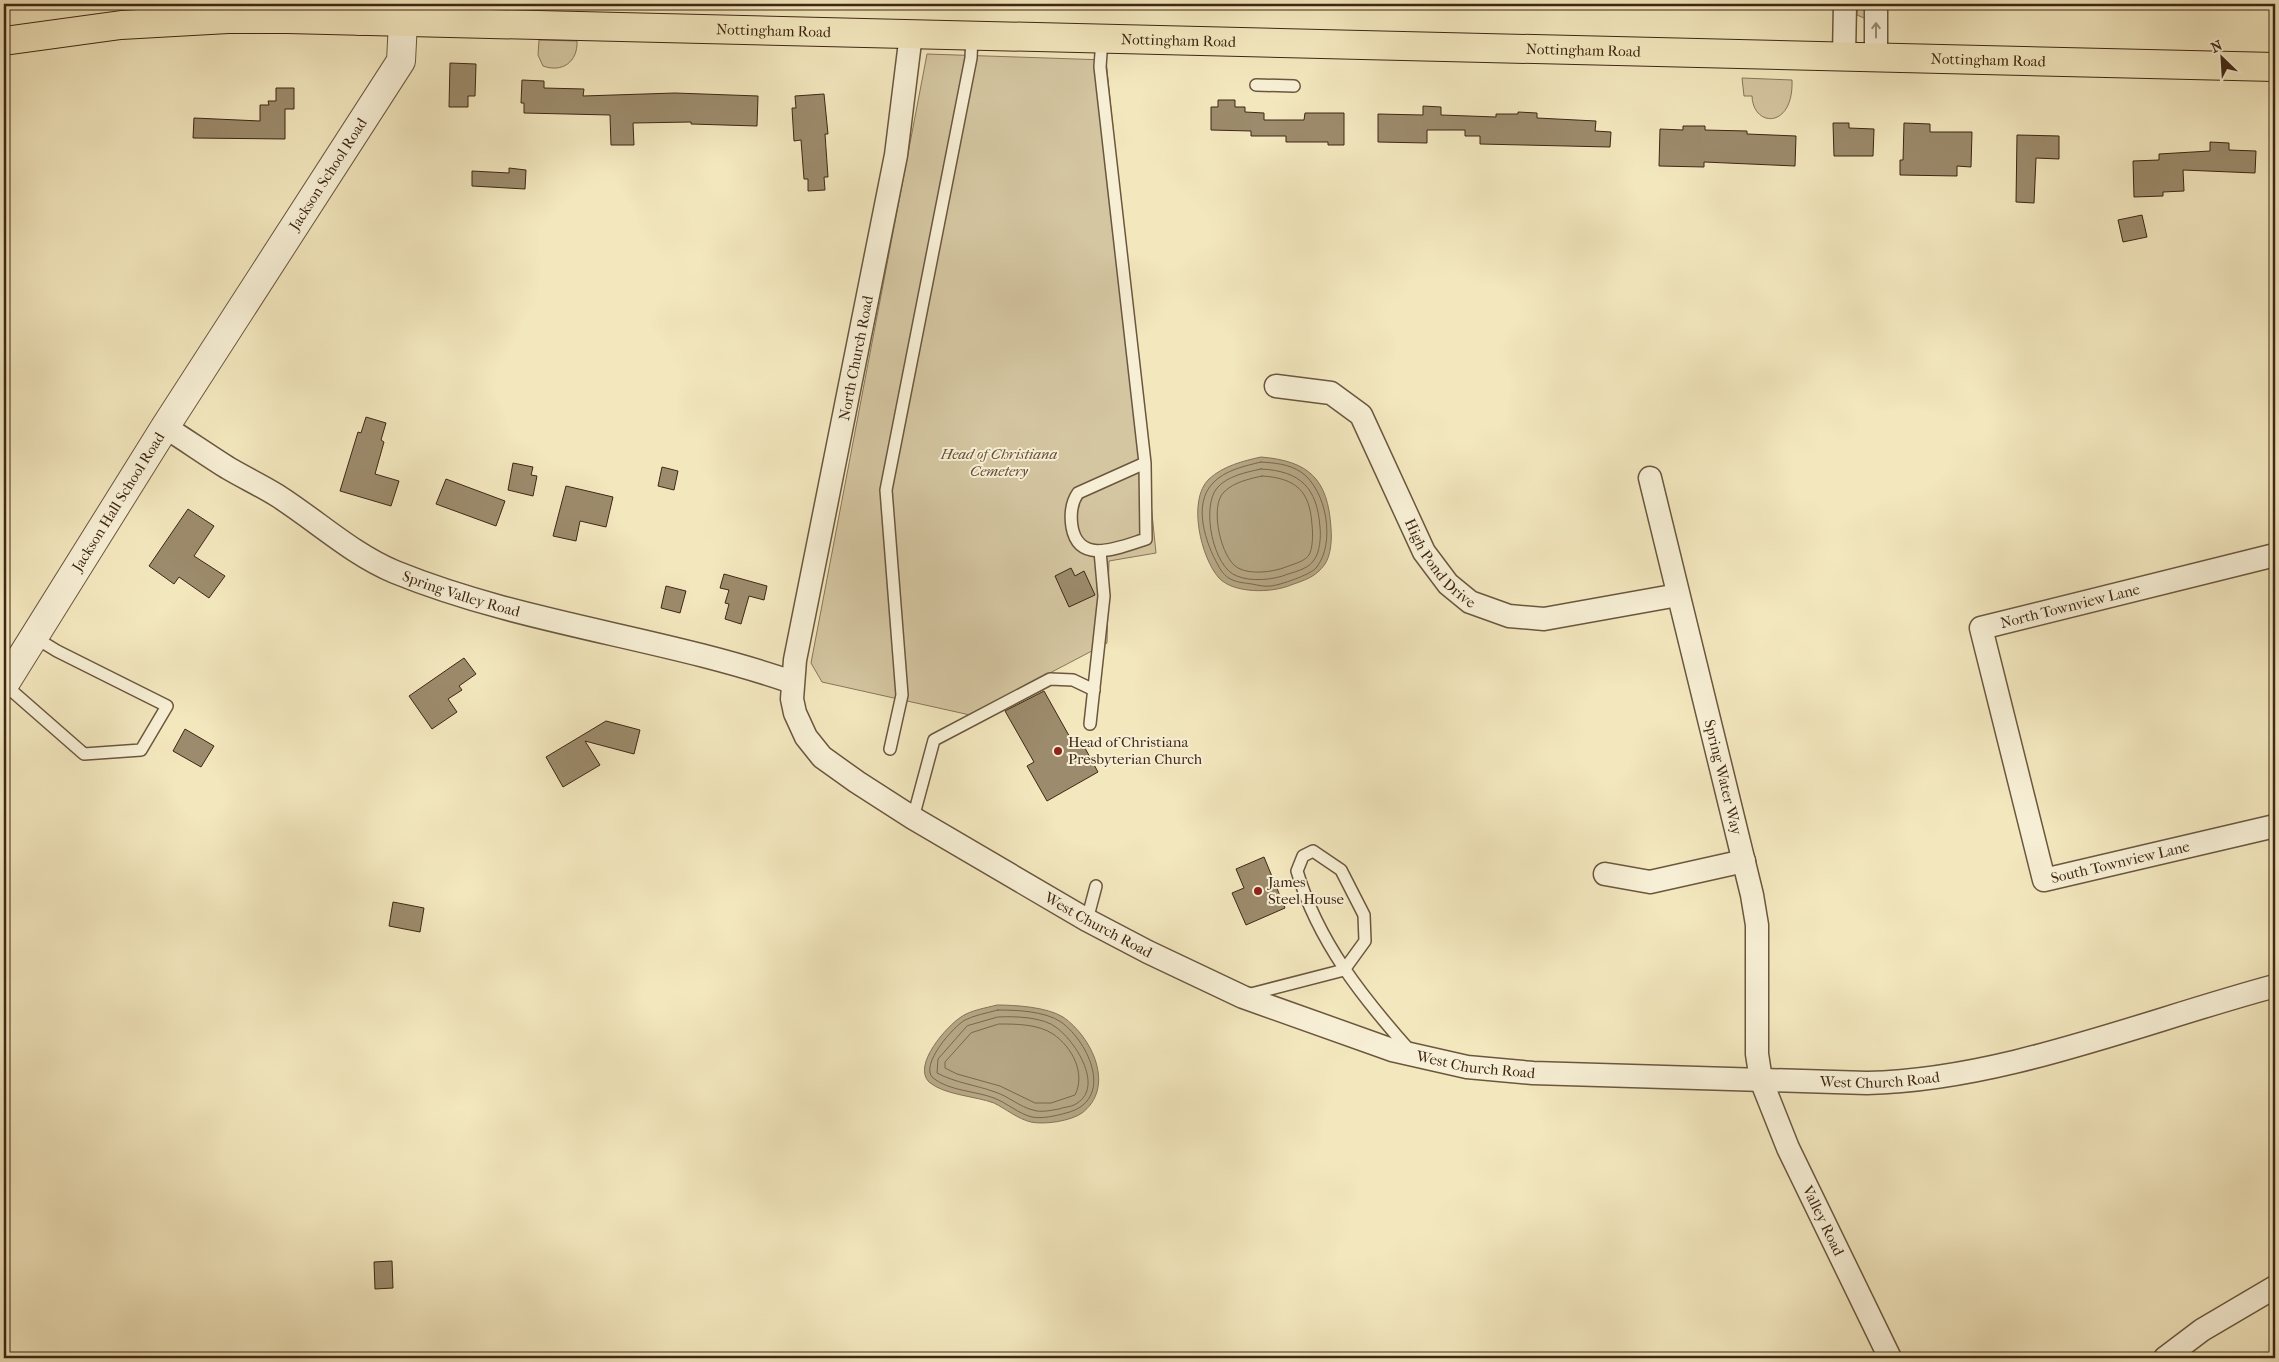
<svg xmlns="http://www.w3.org/2000/svg" width="2279" height="1362" font-family="'IM FELL French Canon',serif">
  <style>
    .green { fill: #d4c6a1; stroke: #89765a }
    .water { fill: #b5a684; stroke: #857357 }
    .lines { fill: none; stroke-linecap: round; stroke-linejoin: round }
    .shore { stroke: #7a664c; stroke-width: 1 }
    .building { fill: #9c8b6c; stroke: #3e2713 }
    .service-casing { stroke: #6b573e; stroke-width: 14 }
    .minor-casing { stroke: #6b573e; stroke-width: 25 }
    .tertiary-casing { stroke: #6b573e; stroke-width: 30 }
    .primary-casing { stroke: #3e2713; stroke-width: 30 }
    .service { stroke: #f7efd5; stroke-width: 11 }
    .minor { stroke: #f7efd5; stroke-width: 22 }
    .tertiary { stroke: #f7efd5; stroke-width: 28 }
    .primary { stroke: #f3e7be; stroke-width: 28 }
    .oneway { stroke: #9a8b74 }
    .poi-dot { fill: #8f2418; stroke: #f7efd5; stroke-width: 2 }
    .labels { text-anchor: middle; dominant-baseline: central; stroke-width: 4; stroke-linejoin: round; paint-order: stroke }
    .street-label { font-size: 15px; fill: #3e2713; stroke: #f7efd5 }
    .park-label { font-size: 15px; font-style: italic; fill: #644f36; stroke: #f7efd5 }
    .poi-label { font-size: 15px; fill: #3e2713; stroke: #f7efd5; text-anchor: start }
  </style>
  <rect width="100%" height="100%" fill="#f3e7be"/>
  <filter id="stains"><feTurbulence type="fractalNoise" baseFrequency=".004" numOctaves="4"/><feColorMatrix values="0 0 0 0 .2 0 0 0 0 .09 0 0 0 0 .02 0 0 0 .5 -.17"/></filter>
  <radialGradient id="worn" r=".72"><stop offset=".6" stop-color="#630" stop-opacity="0"/><stop offset="1" stop-color="#630" stop-opacity=".3"/></radialGradient>
  <g class="green">
    <path d="M1857 4H1867L1864 18 1857 15Z"/>
    <path d="M539 40 577 41C578 62 562 73 543 66L538 55Z"/>
    <path d="M927 54 1106 60 1156 553 1109 561 1107 643 970 715 822 682 811 663Z"/>
    <path d="M1742 78 1792 80C1794 129 1753 128 1752 96H1744Z"/>
  </g>
  <g class="water">
    <path d="M1261 457C1309 461 1328 479 1331 528 1332 539 1331 555 1325 564 1316 577 1305 580 1291 585 1272 593 1234 594 1219 578 1201 558 1187 500 1209 479 1223 466 1243 461 1261 457Z"/>
    <path d="M997 1005C1015 1005 1047 1007 1063 1017 1092 1037 1116 1087 1082 1113 1071 1121 1044 1125 1031 1122 1018 1119 1006 1109 994 1103 975 1096 944 1095 929 1082 912 1065 947 1026 961 1017 971 1010 986 1008 997 1005Z"/>
  </g>
  <g class="lines">
    <g class="shore">
      <path d="M1261 462C1275 463 1289 464 1301 472 1327 490 1336 544 1316 568 1310 575 1280 585 1271 586 1264 587 1258 585 1252 584 1236 582 1226 581 1218 565 1206 544 1192 504 1213 483 1225 470 1245 466 1261 462Z"/>
      <path d="M1261 469C1301 471 1317 488 1320 527 1321 537 1320 552 1314 560 1309 568 1298 571 1288 574 1274 580 1251 582 1237 576 1213 568 1201 507 1217 488 1227 476 1247 472 1261 469Z"/>
      <path d="M1262 476C1296 478 1310 491 1312 525 1313 533 1313 548 1309 555 1304 562 1293 564 1286 567 1273 572 1251 575 1238 568 1221 559 1209 506 1224 492 1234 482 1249 479 1262 476Z"/>
      <path d="M998 1010C1016 1010 1045 1011 1061 1022 1090 1043 1115 1101 1066 1113 1055 1116 1042 1119 1032 1117 1019 1114 1007 1103 994 1098 976 1091 949 1091 933 1078 919 1065 954 1026 965 1020 975 1015 987 1013 998 1010Z"/>
      <path d="M998 1017C1015 1016 1044 1017 1057 1028 1076 1042 1106 1089 1074 1105 1070 1107 1064 1107 1059 1109 1052 1110 1041 1113 1033 1110 1020 1107 1008 1096 995 1092 976 1085 956 1083 937 1073L938 1059 967 1026Z"/>
      <path d="M999 1024C1016 1024 1038 1024 1053 1034 1072 1047 1086 1073 1075 1095L1051 1103H1035L1000 1086 957 1074 945 1068V1062L971 1033Z"/>
    </g>
  </g>
  <g class="building">
    <path d="M450 63 476 64 475 96H468V107H449Z"/>
    <path d="M522 80 544 81V88L584 89 583 96 675 93 758 96 757 126 691 124V122L633 123 634 145H611L610 115 524 113V103H521Z"/>
    <path d="M276 88H294V109H285V139L193 138 194 118 260 121V105H269L268 101H276Z"/>
    <path d="M824 94 828 134H825L828 177H824L825 190 808 191V179H804L801 140 794 141 792 108H796L795 96Z"/>
    <path d="M1218 100H1235V107H1245V112L1264 113V120H1304L1305 113H1344V145H1328V142H1286V136H1251V131L1211 130V107H1218Z"/>
    <path d="M1423 106 1441 107V115L1496 117V114H1518V112L1537 113V118L1596 121 1595 131 1611 132 1610 147 1480 144V136H1465V130H1427V143L1378 142V114L1423 115Z"/>
    <path d="M1833 123H1849V128L1874 129 1873 156H1834Z"/>
    <path d="M1904 123 1930 124V132H1972L1971 167 1957 166V176L1900 175V160H1903Z"/>
    <path d="M1683 126H1705V130L1747 131V134L1796 136 1795 166 1704 162V167L1659 166 1660 129 1683 130Z"/>
    <path d="M2017 135 2059 136V159L2036 158 2034 203 2016 202Z"/>
    <path d="M2210 142 2229 143V150L2256 151 2255 173 2183 170 2184 191 2163 192V196L2134 197 2133 161 2159 160V154L2210 151Z"/>
    <path d="M509 168 526 170 525 189 472 186V171L509 173Z"/>
    <path d="M2142 215 2147 237 2123 242 2118 220Z"/>
    <path d="M366 417 386 423 381 440 384 442 375 474 399 481 391 506 340 491 358 432 361 433Z"/>
    <path d="M513 463 533 467 531 475 537 476 533 496 508 490Z"/>
    <path d="M662 467 678 471 674 490 658 486Z"/>
    <path d="M446 479 505 501 496 526 436 504Z"/>
    <path d="M566 486 613 497 606 527 580 521 576 541 553 536Z"/>
    <path d="M188 509 214 526 194 556 225 576 209 598 179 577 174 584 149 566Z"/>
    <path d="M1071 568 1075 576 1084 571 1095 595 1069 607 1055 576Z"/>
    <path d="M724 574 767 586 764 600 749 596 741 624 725 619 729 604 725 603 729 590 720 588Z"/>
    <path d="M666 586 686 591 680 613 661 608Z"/>
    <path d="M464 658 476 674 459 686 462 690 448 699 457 712 432 729 409 696Z"/>
    <path d="M1044 691 1072 741 1079 737 1098 772 1047 801 1027 766 1034 762 1005 711Z"/>
    <path d="M606 721 640 730 634 754 585 741 600 765 563 787 546 757Z"/>
    <path d="M185 729 214 746 201 767 173 751Z"/>
    <path d="M1264 857 1285 908 1246 925 1232 893 1244 888 1236 869Z"/>
    <path d="M393 902 424 908 420 932 389 926Z"/>
    <path d="M392 1261 393 1288 375 1289 374 1262Z"/>
  </g>
  <g class="lines">
    <defs>
      <g id="service">
        <path d="M1102 39 1100 67 1145 463 1078 493C1071 503 1070 514 1072 527 1079 566 1120 547 1146 539L1145 463"/>
        <path d="M1256 85 1294 86"/>
        <path d="M4 684 84 754 141 750 167 706 57 651 34 637"/>
        <path d="M1090 724 1104 596 1100 551"/>
        <path d="M890 749 902 695 886 490 971 58 972 36"/>
        <path d="M913 818 934 740 1050 679 1073 680 1094 690"/>
        <path d="M1087 920 1096 886"/>
        <path d="M1247 995 1344 970 1365 941 1364 915 1341 870 1313 851 1303 856 1297 871C1318 942 1363 998 1411 1052"/>
      </g>
      <g id="minor">
        <path id="s1" d="M911 34 896 155 795 660 792 699 795 713 806 737 822 757 857 782 913 818 1087 920 1148 952 1243 997 1392 1050 1467 1067 1533 1073 1867 1083C2003 1080 2144 1021 2275 986"/>
        <path d="M1844 56 1845 4"/>
        <path d="M1876 57V4"/>
        <path id="s2" d="M1276 386 1331 393 1361 415 1424 552 1448 584 1470 602 1509 616 1544 619 1678 595"/>
        <path id="s3" d="M165 427C186 440 207 455 228 468 245 478 262 486 278 496 317 521 352 554 395 572 523 624 662 637 792 682"/>
        <path id="s4" d="M1650 478 1752 895 1757 925V1054L1761 1080 1788 1148 1890 1358"/>
        <path id="s5" d="M2275 555 1981 628 2044 880 2275 826"/>
        <path d="M1605 874 1650 882 1744 861"/>
        <path d="M2165 1358 2202 1330 2275 1287"/>
      </g>
      <g id="tertiary">
        <path d="M353 4 360 21"/>
        <path id="s6" d="M4 685 165 427 401 61 403 22"/>
      </g>
      <g id="primary">
        <path id="s7" d="M4 41 121 25 228 19H287L2275 67"/>
      </g>
    </defs>
    <use href="#service" class="service-casing"/>
    <use href="#minor" class="minor-casing"/>
    <use href="#tertiary" class="tertiary-casing"/>
    <use href="#primary" class="primary-casing"/>
    <use href="#service" class="service"/>
    <use href="#minor" class="minor"/>
    <use href="#tertiary" class="tertiary"/>
    <use href="#primary" class="primary"/>
  </g>
  <defs><path id="oneway-shaft" d="M-6 0H5M1.5-3L5.5 0L1.5 3" fill="none" stroke-width="1.6" stroke-linecap="round" stroke-linejoin="round" transform="scale(1.25)"/></defs>
  <use class="oneway" href="#oneway-shaft" transform="translate(1876 30) rotate(-90)"/>
  <g class="poi-dot">
    <circle cx="1058" cy="751" r="5"/>
    <circle cx="1258" cy="891" r="5"/>
  </g>
  <g class="labels">
    <g class="street-label">
      <text stroke="none"><textPath href="#s7" startOffset="771">Nottingham Road</textPath></text>
      <text stroke="none"><textPath href="#s7" startOffset="1176">Nottingham Road</textPath></text>
      <text stroke="none"><textPath href="#s7" startOffset="1581">Nottingham Road</textPath></text>
      <text stroke="none"><textPath href="#s7" startOffset="1986">Nottingham Road</textPath></text>
      <text stroke="none"><textPath href="#s6" startOffset="605">Jackson School Road</textPath></text>
      <text transform="translate(856 358) rotate(-79)">North Church Road</text>
      <text stroke="none"><textPath href="#s6" startOffset="216">Jackson Hall School Road</textPath></text>
      <text stroke="none"><textPath href="#s2" startOffset="262">High Pond Drive</textPath></text>
      <text stroke="none"><textPath href="#s3" startOffset="342">Spring Valley Road</textPath></text>
      <text transform="translate(2070 606) rotate(-14)">North Townview Lane</text>
      <text stroke="none"><textPath href="#s4" startOffset="308">Spring Water Way</textPath></text>
      <text stroke="none"><textPath href="#s5" startOffset="641">South Townview Lane</textPath></text>
      <text stroke="none"><textPath href="#s1" startOffset="1066">West Church Road</textPath></text>
      <text stroke="none"><textPath href="#s1" startOffset="1471">West Church Road</textPath></text>
      <text stroke="none"><textPath href="#s1" startOffset="1876">West Church Road</textPath></text>
      <text stroke="none"><textPath href="#s4" startOffset="769">Valley Road</textPath></text>
    </g>
    <g class="park-label">
      <text x="999" y="454">Head of Christiana<tspan x="999" dy="17">Cemetery</tspan></text>
    </g>
    <g class="poi-label">
      <text x="1068" y="742">Head of Christiana<tspan x="1068" dy="17">Presbyterian Church</tspan></text>
      <text x="1268" y="882">James<tspan x="1268" dy="17">Steel House</tspan></text>
    </g>
  </g>
  <rect width="2279" height="1362" fill="none" stroke="#f3e7be" stroke-width="20"/>
  <rect x="5" y="5" width="2269" height="1352" fill="none" stroke="#3e2713" stroke-width="2.5"/>
  <rect x="10" y="10" width="2259" height="1342" fill="none" stroke="#3e2713"/>
  <g transform="translate(2222 58) rotate(335)" stroke="#f7efd5" stroke-width="4" paint-order="stroke">
  <path d="M0-4L9 19L0 12L-9 19Z" fill="#3e2713"/>
  <text y="-8" font-size="14" font-weight="bold" text-anchor="middle" fill="#3e2713">N</text>
  </g>
  <rect width="100%" height="100%" filter="url(#stains)"/>
  <rect width="100%" height="100%" fill="url(#worn)"/>
</svg>
